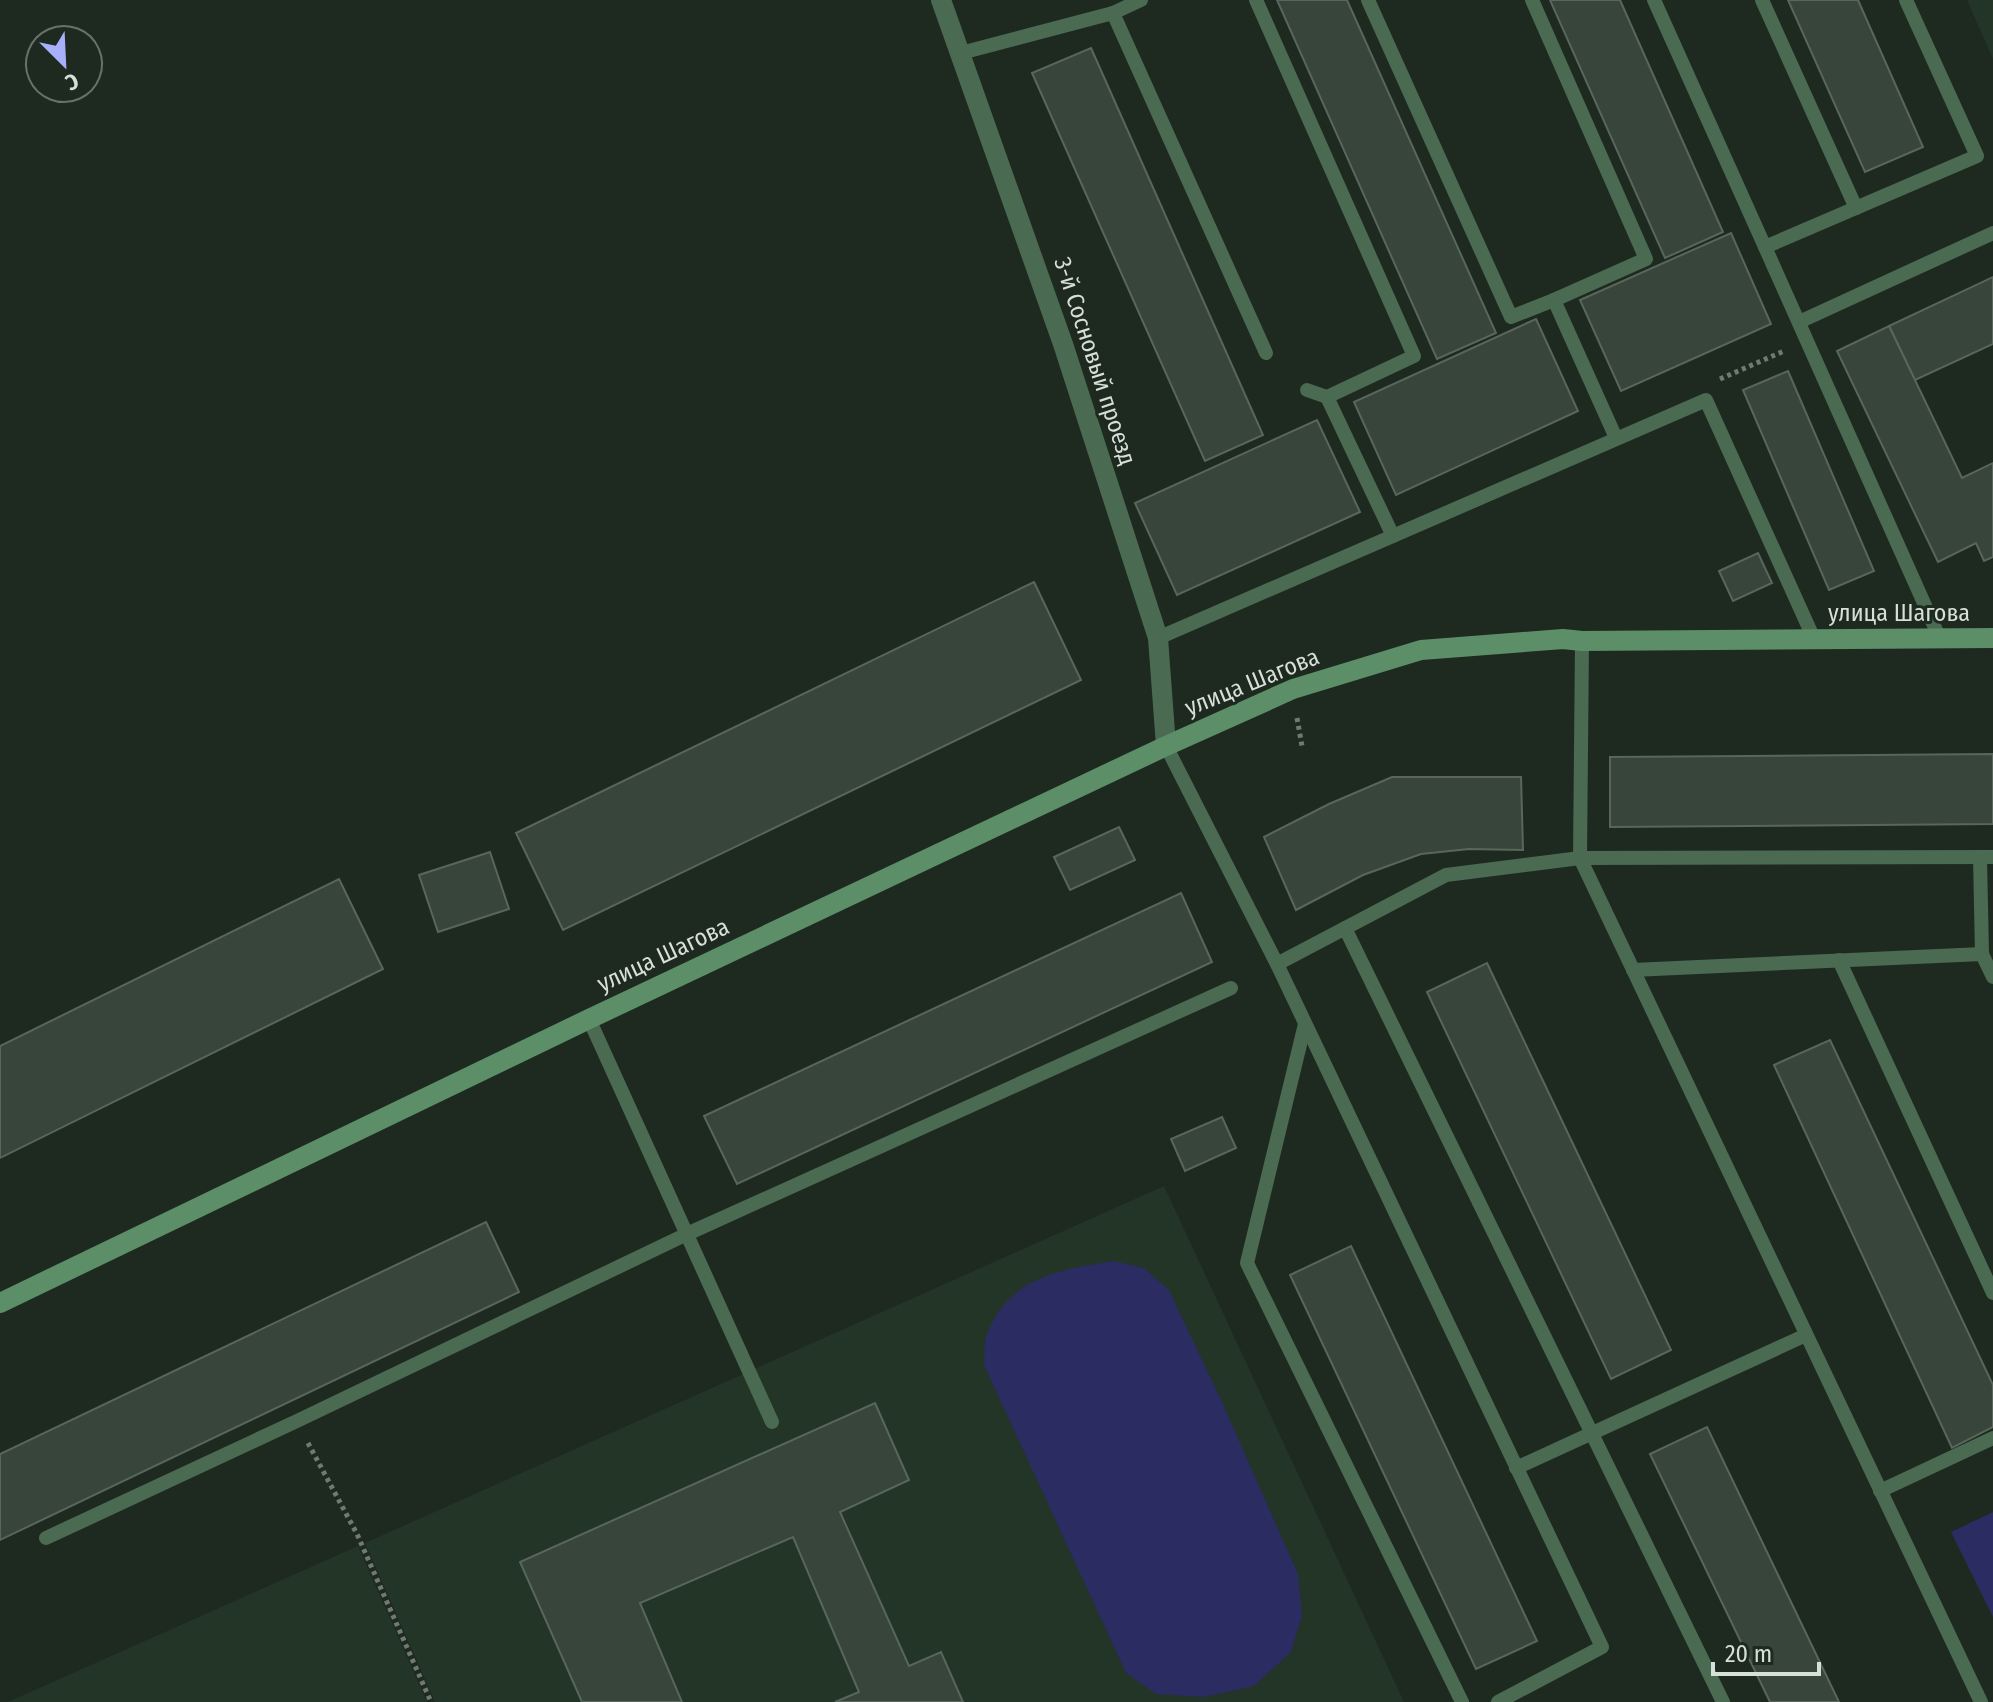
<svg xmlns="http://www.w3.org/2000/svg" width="1993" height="1702" font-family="'Fira Sans Condensed',sans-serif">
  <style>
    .built { fill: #223526 }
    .green { fill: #2b2c61 }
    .building { fill: #38453a; stroke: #58665b; stroke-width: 2 }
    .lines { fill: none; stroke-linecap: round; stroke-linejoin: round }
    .path { stroke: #707a72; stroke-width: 5; stroke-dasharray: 4 4; stroke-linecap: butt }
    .lane { stroke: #4a6a51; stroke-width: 14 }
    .street { stroke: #4a6a51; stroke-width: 20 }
    .secondary { stroke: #5c8f68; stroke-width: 20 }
    .labels { text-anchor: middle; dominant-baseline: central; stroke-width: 6; stroke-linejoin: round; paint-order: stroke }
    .street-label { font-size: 24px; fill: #d7dfd9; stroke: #1e2a20 }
  </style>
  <rect width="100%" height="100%" fill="#1e2a20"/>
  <g class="built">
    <path d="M1967 0H1993V59Z"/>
    <path d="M1164 1186 1404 1702H435L365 1543Z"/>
    <path d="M358 1546 427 1702H8Z"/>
  </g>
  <g class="green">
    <path d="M1114 1261 1144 1268 1169 1290 1222 1402 1298 1574 1302 1616 1291 1652 1254 1686 1204 1697 1156 1694 1126 1673 984 1365C985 1355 983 1343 987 1334 1009 1277 1061 1269 1114 1261Z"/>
    <path d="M1993 1512V1617L1951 1532Z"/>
  </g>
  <g class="building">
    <path d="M1277 0H1347L1496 333 1437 359Z"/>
    <path d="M1550 0H1620L1723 232 1665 258Z"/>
    <path d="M1788 0H1858L1923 147 1865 172Z"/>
    <path d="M1091 48 1263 435 1205 461 1032 73Z"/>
    <path d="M1731 233 1771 324 1621 391 1580 300Z"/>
    <path d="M1993 277V344L1915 380 1889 326Z"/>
    <path d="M1536 319 1578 411 1396 495 1354 402Z"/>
    <path d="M1889 326 1962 478 1993 463V557L1984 561 1976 543 1938 562 1837 351Z"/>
    <path d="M1788 371 1874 571 1829 590 1743 390Z"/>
    <path d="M1317 420 1360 512 1177 595 1135 503Z"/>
    <path d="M1758 553 1772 583 1733 601 1719 571Z"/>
    <path d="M1034 582 1081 680 563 930 516 833Z"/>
    <path d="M1993 754V824L1610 827V757Z"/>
    <path d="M1392 777H1521L1523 850 1469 849 1421 854 1363 875 1296 910 1264 837 1329 804Z"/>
    <path d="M1119 827 1135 860 1070 890 1054 857Z"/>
    <path d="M490 852 509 909 438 932 419 875Z"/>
    <path d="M339 879 383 969 0 1158V1046Z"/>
    <path d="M1181 893 1212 962 737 1184 704 1116Z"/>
    <path d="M1487 963 1671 1350 1611 1379 1427 992Z"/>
    <path d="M1830 1040 1993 1385V1427L1952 1448 1774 1065Z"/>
    <path d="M1222 1117 1236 1148 1185 1171 1171 1139Z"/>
    <path d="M486 1222 519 1292 0 1540V1454Z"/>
    <path d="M1351 1246 1537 1641 1476 1669 1290 1275Z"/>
    <path d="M875 1403 909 1480 840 1512 909 1666 941 1652 963 1702H835L859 1692 793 1537 640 1603 682 1702H582L520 1562Z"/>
    <path d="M1707 1427 1839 1702H1770L1650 1454Z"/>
  </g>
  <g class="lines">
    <g class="path">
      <path d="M1720 379 1784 351"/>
      <path d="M1297 718 1302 746"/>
      <path d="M308 1443 357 1534 431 1702"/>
    </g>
    <g class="lane">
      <path d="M1256 0 1414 356 1327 397 1393 536"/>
      <path d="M1368 0 1511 317 1554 300"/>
      <path d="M1532 0 1646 259 1554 300 1616 438"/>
      <path d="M1654 0 1765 247"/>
      <path d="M1762 0 1856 208"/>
      <path d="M1906 0 1977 156 1765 247 1940 639"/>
      <path d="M1113 13 1266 353"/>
      <path d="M961 53 1113 13 1141 0"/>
      <path d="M1799 322 1993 233"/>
      <path d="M1307 390 1327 397"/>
      <path d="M1158 638 1706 400 1814 639"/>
      <path d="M1582 641 1580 858 1981 1702"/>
      <path d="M1166 746 1277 964 1602 1647 1498 1702"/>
      <path d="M1980 857 1982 954 1993 977"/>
      <path d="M1345 928 1723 1702"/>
      <path d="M1839 960 1993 1293"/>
      <path d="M1277 964 1446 875 1580 858 1993 857"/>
      <path d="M1633 970 1982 954"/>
      <path d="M589 1019 772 1422"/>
      <path d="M1305 1024 1247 1263 1462 1702"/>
      <path d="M1516 1468 1806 1335"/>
      <path d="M1880 1491 1993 1438"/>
      <path d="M46 1538 297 1421 687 1234 1231 988"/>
    </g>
    <path class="street" d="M941 0 1063 344 1158 638 1166 746"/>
    <path class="secondary" d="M0 1303 589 1019 1166 746 1293 689 1421 650 1563 639 1582 641 1993 638"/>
  </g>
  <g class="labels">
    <g class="street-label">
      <text transform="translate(1095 361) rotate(72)">3-й Сосновый проезд</text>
      <text x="1899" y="613">улица Шагова</text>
      <text transform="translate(1252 682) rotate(-22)">улица Шагова</text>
      <text transform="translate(663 955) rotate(-25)">улица Шагова</text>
    </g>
  </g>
  <g transform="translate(64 64) rotate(156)"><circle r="38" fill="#1e2a20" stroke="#68726a" stroke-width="2"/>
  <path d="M0-6L14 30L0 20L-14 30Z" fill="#a8b0fc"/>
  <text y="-12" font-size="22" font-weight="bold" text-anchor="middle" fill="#d7dfd9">С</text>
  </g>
  <path d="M1713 1662v12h106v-12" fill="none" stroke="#d7dfd9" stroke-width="4"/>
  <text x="1725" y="1662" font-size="24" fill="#d7dfd9" stroke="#1e2a20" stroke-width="6" paint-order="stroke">20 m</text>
</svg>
